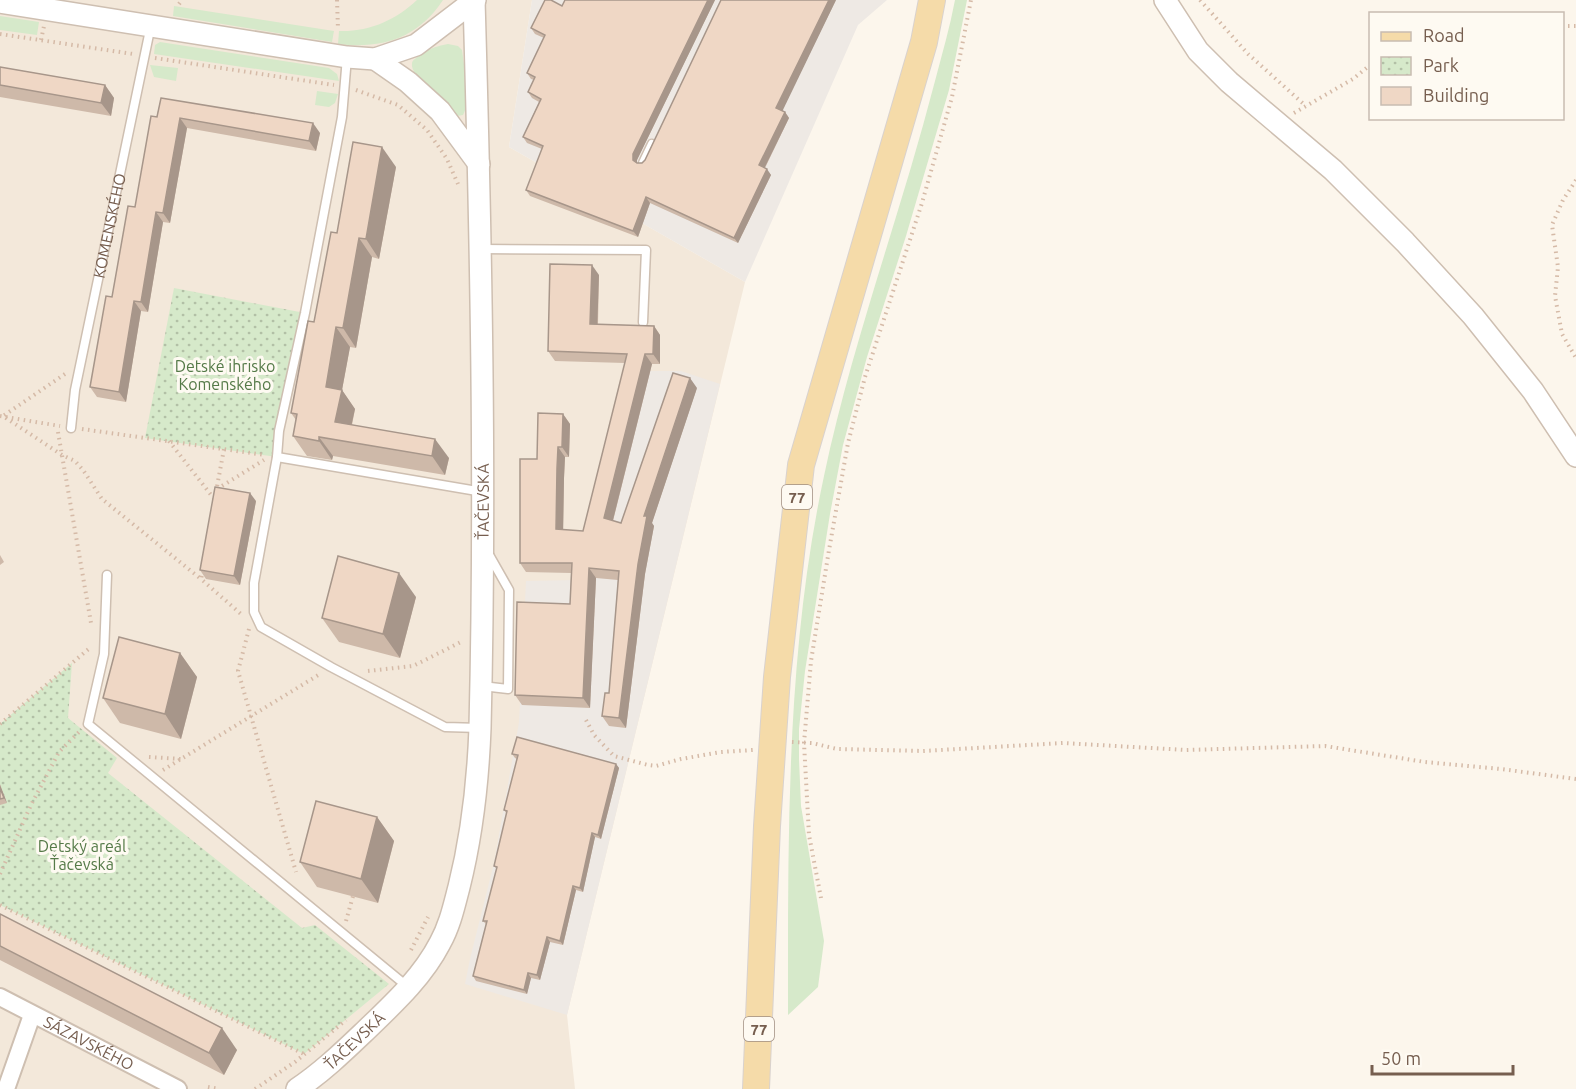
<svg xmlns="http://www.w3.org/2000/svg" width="1576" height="1089" font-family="Ubuntu,sans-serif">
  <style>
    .residential { fill: #f3e8da }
    .industrial { fill: #eee9e4 }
    .grass { fill: #d6e9ca }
    .park { fill: url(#park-dots) }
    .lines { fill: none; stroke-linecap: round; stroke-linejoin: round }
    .service-casing { stroke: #cebfb1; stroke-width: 11 }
    .minor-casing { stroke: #cebfb1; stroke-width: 20 }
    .tertiary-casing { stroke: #cebfb1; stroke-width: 24 }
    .primary-casing { stroke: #d9d2ce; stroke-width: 28 }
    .path { stroke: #d5baa7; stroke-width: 4; stroke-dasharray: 1.5 4.5; stroke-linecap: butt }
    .service { stroke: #fff; stroke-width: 8 }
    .minor { stroke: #fff; stroke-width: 16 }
    .tertiary { stroke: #fff; stroke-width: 21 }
    .primary { stroke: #f5dba9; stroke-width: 26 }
    .wall { fill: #ceb9a9 }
    .shaded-wall { fill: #a7968a }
    .building { fill: #efd7c5; stroke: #a7968a; stroke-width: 1.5 }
    .labels { text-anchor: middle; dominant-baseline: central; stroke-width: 6; stroke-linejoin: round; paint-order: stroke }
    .shield { fill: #fefaf2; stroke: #9f8d80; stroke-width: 1.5 }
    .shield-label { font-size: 15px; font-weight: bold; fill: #765e4f }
    .street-label { font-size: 16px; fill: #765e4f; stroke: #fefaf2 }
    .park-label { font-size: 16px; fill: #557a48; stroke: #fefaf2 }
  </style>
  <defs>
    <pattern id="park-dots" width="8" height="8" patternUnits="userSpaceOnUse" patternTransform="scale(1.5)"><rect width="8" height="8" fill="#d6e9ca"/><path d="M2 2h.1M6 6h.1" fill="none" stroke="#b2c0a6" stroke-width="1.8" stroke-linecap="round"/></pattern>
  </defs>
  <rect width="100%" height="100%" fill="#fcf6ec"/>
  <path class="residential" d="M0 0H532L509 147 745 282 567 1015 575 1089H0Z"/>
  <g class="industrial">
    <path d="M532 0H887L858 25 745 282 509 147Z"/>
    <path d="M624 371H681L720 384 567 1015 465 984 470 959 494 863 519 722 526 581 575 580Z"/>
  </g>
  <g class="grass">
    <path d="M417 0H443C417 39 382 49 338 44L339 31C369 32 396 20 417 0Z"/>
    <path d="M955 0H967L949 90 906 236 867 357 843 445 830 514 805 671 799 729V759L801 806 824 941 818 987 788 1015C788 835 786 653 824 476 852 343 901 213 935 81 942 54 950 27 955 0Z"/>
    <path d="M174 6 334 31 332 42 173 16Z"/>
    <path d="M0 16 39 22 37 35 0 30Z"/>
    <path d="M160 42 329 68 337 74 339 81 154 54 155 45Z"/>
    <path d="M448 44 458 46 462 50C464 65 471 104 463 115L457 116C447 107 409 76 412 63 413 59 418 57 422 54 430 48 438 46 448 44Z"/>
    <path d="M150 65 178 68 176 81 154 77Z"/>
    <path d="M317 91 338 94 335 103 329 107 315 105Z"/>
  </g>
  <g class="park">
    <path d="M174 288 305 313 277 457 145 438Z"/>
    <path d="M72 663 68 718 117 758 108 773 302 928 315 925 389 984 304 1054 0 905V724Z"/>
  </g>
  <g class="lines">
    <defs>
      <g id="service">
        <path d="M347 57 342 117 305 313 279 431 277 457 254 583V612L261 627 331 667 445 727 480 728"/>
        <path d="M643 163 652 144"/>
        <path d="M481 249 646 250 643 322"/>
        <path id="s1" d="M71 428 75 390 151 25"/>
        <path d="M277 457 483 492"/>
        <path d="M107 575 104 654 88 724 408 987"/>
        <path d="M482 686 508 689 509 590 488 553"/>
      </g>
      <g id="minor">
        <path id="s2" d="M0 997 178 1089"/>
        <path d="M6 1089 32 1015"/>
      </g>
      <g id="tertiary">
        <path d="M1165 0 1198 51 1229 82 1333 170 1405 242 1473 316 1533 391 1576 456"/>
        <path d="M0 2 347 57 375 59 416 45 475 0"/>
        <path d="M375 59 408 82 440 111 479 164"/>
        <path id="s3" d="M297 1089C321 1073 342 1053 363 1033 392 1005 422 978 440 943 450 925 454 906 459 887 472 835 478 782 480 728 486 485 481 243 474 0"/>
      </g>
      <path id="primary" d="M756 1089 767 826 777 677 801 465 924 42 932 0"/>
    </defs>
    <use href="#service" class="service-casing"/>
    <use href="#minor" class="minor-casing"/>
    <use href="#tertiary" class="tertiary-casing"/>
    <use href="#primary" class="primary-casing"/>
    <g class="path">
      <path d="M337 0 338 29"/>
      <path d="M1200 0 1248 54 1306 106"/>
      <path d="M179 4 182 0"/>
      <path d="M1562 26H1576"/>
      <path d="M0 34 133 54"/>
      <path d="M41 40 44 26"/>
      <path d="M155 58 334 85"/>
      <path d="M356 90 398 105 427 130 447 159 458 184"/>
      <path d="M1294 113 1353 79 1370 65"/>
      <path d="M1576 180 1563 200 1552 225 1558 267 1555 296 1562 334 1576 358"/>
      <path d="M65 374 3 416 62 455 75 461 83 470 102 499 201 579"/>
      <path d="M0 416 60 426"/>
      <path d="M82 429 265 455"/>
      <path d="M58 432 91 623"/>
      <path d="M169 441 215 500"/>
      <path d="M217 489 264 460"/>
      <path d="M216 492 224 449"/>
      <path d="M203 570 201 579 241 614"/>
      <path d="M249 629 238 671 296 872"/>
      <path d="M368 671 413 666 461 642"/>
      <path d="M586 720 594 735 614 756 648 765 656 766 681 759 721 752 753 750"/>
      <path d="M0 724 91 647"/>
      <path d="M792 742 812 743 837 749 923 751 1063 743 1186 750 1325 746 1425 762 1501 769 1576 779"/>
      <path d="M149 757 181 759"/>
      <path d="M163 770 320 674"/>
      <path d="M0 874 31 805 59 752 79 732"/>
      <path d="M821 898 809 835 804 743 811 661 829 550 848 443 865 377 922 203 952 97 971 0"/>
      <path d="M0 905 304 1054"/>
      <path d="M346 921 353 896"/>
      <path d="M411 950 428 917"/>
      <path d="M208 1087 219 1089"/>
      <path d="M255 1089 295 1062 346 1020"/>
    </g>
    <use href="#service" class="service"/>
    <use href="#minor" class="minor"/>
    <use href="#tertiary" class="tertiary"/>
    <use href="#primary" class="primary"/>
  </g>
  <g class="wall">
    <path d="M565 0H715L637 160V163H642L645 160 721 0H836L782 110 785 112 789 118 765 168 771 175 738 243 650 203 638 237 530 196 526 190 542 149 527 143 523 137 539 102 532 98 528 92 534 80 531 79 527 73 544 38 535 34 531 28 562 6Z"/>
    <path d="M0 67 105 85 114 98 111 116 0 97Z"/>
    <path d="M161 98 320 133 316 151 187 128 170 223 163 222 148 312 141 311 126 402 97 397 90 387 135 207Z"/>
    <path d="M396 167 379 259 372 257 356 348 350 347 342 390 355 409 352 425 449 458 445 475 333 456 332 460 307 456 293 436 296 420 291 413 337 233Z"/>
    <path d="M599 275 598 324 654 326 660 335V364H652L613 521 621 523 697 388 652 523 654 526 645 574 626 728 609 726 602 716 609 693 618 580 596 578 590 708 522 705 515 695 570 604 571 573 526 572 520 563 537 459 563 414 570 424 569 457H565L564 478 563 530 583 531 625 363 555 361 548 351Z"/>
    <path d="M256 501 240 585 206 579 200 570Z"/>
    <path d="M0 555 4 562 0 565Z"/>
    <path d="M416 597 400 658 339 642 322 618Z"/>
    <path d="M180 653 197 677 181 739 120 723 103 698Z"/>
    <path d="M512 754 616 764 619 768 601 839 595 837 583 892 576 890 563 945 550 942 540 980 531 978 527 994 476 981 473 976 486 924 483 921 497 869 494 866 507 814 504 810 517 759 515 758Z"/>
    <path d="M0 784 7 803 0 805Z"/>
    <path d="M377 817 394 841 378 903 317 887 300 862Z"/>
    <path d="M0 914 237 1050 224 1075 0 960Z"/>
  </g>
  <g class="shaded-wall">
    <path d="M708 0H715L637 160V166L633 160V154Z"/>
    <path d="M829 0H836L781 114 776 108Z"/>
    <path d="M105 85 114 98 111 116 101 103Z"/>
    <path d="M785 112 789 118 763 171 759 165Z"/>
    <path d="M180 118 187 128 170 223 163 213Z"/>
    <path d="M313 123 320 133 316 151 309 141Z"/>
    <path d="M382 147 396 167 379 259 366 239Z"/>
    <path d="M767 169 771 175 738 243 734 238Z"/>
    <path d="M646 197 650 203 638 237 633 231Z"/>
    <path d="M156 212 163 222 148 312 141 302Z"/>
    <path d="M359 238 372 257 356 348 343 328Z"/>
    <path d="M592 265 599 275 597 334 590 324Z"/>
    <path d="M134 301 141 311 126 402 119 392Z"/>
    <path d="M654 326 660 335V364L653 354Z"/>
    <path d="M336 327 350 347 342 390 355 409 348 441 335 422 326 387Z"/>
    <path d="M645 354 652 364 611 528 604 518Z"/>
    <path d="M690 378 697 388 652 523 654 526 645 574 626 728 619 718 644 516Z"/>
    <path d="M563 414 570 424 569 457 562 447Z"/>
    <path d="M319 437 333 456 332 460 319 441Z"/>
    <path d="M435 439 449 458 445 475 432 456Z"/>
    <path d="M558 447 565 457 564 478 563 539 556 529 557 468Z"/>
    <path d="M250 493 256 501 240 585 234 576Z"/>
    <path d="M589 568 596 578 590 708 583 698Z"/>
    <path d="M399 573 416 597 400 658 383 634Z"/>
    <path d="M180 653 197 677 181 739 165 714Z"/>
    <path d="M616 764 619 768 601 839 598 835Z"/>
    <path d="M0 784V785L7 803 4 798 0 788Z"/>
    <path d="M377 817 394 841 378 903 361 879Z"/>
    <path d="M592 833 595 837 583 892 580 888Z"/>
    <path d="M573 886 576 890 563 945 560 941Z"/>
    <path d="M547 937 550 942 540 980 537 975Z"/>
    <path d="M528 973 531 978 527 994 524 990Z"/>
    <path d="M222 1028 237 1050 224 1075 209 1053Z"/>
  </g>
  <g class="building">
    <path d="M545 0H551L562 6 565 0H708L633 154V160L637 163H642L645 160 721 0H829L776 108 785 112 759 165 767 169 734 238 646 197 633 231 526 190 543 146 523 137 541 99 528 92 535 77 527 73 545 35 531 28Z"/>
    <path d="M0 67 105 85 101 103 0 85Z"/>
    <path d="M161 98 313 123 309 141 180 118 163 213 156 212 141 302 134 301 119 392 90 387 106 296 112 297 128 206 135 207 151 116 157 117Z"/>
    <path d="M353 142 382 147 366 239 359 238 343 328 336 327 326 387 342 390 335 422 435 439 432 456 319 437V441L293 436 297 414 291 413 308 321 314 322 331 232 337 233Z"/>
    <path d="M550 264 592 265 590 324 654 326 653 354H645L604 518 621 523 673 373 690 378 644 516H647L638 564 619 718 602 716 605 693H609L619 571 589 568 583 698 515 695 517 602 570 604 572 563H520V459H537L538 413 563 414 562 447H558L557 468 556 529 583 531 627 354 548 351Z"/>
    <path d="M215 487 250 493 234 576 200 570Z"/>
    <path d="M338 556 399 573 383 634 322 618Z"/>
    <path d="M119 637 180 653 165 714 103 698Z"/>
    <path d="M517 737 616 764 598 835 592 833 580 888 573 886 560 941 547 937 537 975 528 973 524 990 473 976 487 921H483L497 867 494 866 507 811 504 810 518 755 512 754Z"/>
    <path d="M0 788 4 798 0 799Z"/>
    <path d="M316 801 377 817 361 879 300 862Z"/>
    <path d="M0 914 222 1028 209 1053 0 946Z"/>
  </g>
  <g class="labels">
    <g class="shield">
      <rect x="782" y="485" width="30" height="24" rx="4.5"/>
      <rect x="744" y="1017" width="30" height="24" rx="4.5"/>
    </g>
    <g class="shield-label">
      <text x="797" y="497">77</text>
      <text x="759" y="1029">77</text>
    </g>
    <g class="street-label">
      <text stroke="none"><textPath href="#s1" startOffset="206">KOMENSKÉHO</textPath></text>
      <text stroke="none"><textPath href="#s3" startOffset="652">ŤAČEVSKÁ</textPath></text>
      <text stroke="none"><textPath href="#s3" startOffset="75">ŤAČEVSKÁ</textPath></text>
      <text stroke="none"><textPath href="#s2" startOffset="100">SÁZAVSKÉHO</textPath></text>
    </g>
    <g class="park-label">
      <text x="225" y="366">Detské ihrisko<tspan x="225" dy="18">Komenského</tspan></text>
      <text x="82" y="846">Detský areál<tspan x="82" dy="18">Ťačevská</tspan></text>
    </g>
  </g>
  <rect x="1369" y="12" width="195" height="108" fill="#fefaf2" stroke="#c8bcb1" stroke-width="1.5"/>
  <rect x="1381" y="32" width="30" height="9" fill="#f5dba9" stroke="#c8bcb1" stroke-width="1.5"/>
  <text x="1423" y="42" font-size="18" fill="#765e4f">Road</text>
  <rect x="1381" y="57" width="30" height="18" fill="url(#park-dots)" stroke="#c8bcb1" stroke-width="1.5"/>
  <text x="1423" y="72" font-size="18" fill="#765e4f">Park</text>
  <rect x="1381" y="87" width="30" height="18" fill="#efd7c5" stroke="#c8bcb1" stroke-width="1.5"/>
  <text x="1423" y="102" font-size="18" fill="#765e4f">Building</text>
  <path d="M1372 1065v9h141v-9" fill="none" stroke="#765e4f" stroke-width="3"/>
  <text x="1381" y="1065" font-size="18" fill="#765e4f" stroke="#fefaf2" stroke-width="4.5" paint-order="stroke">50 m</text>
</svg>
